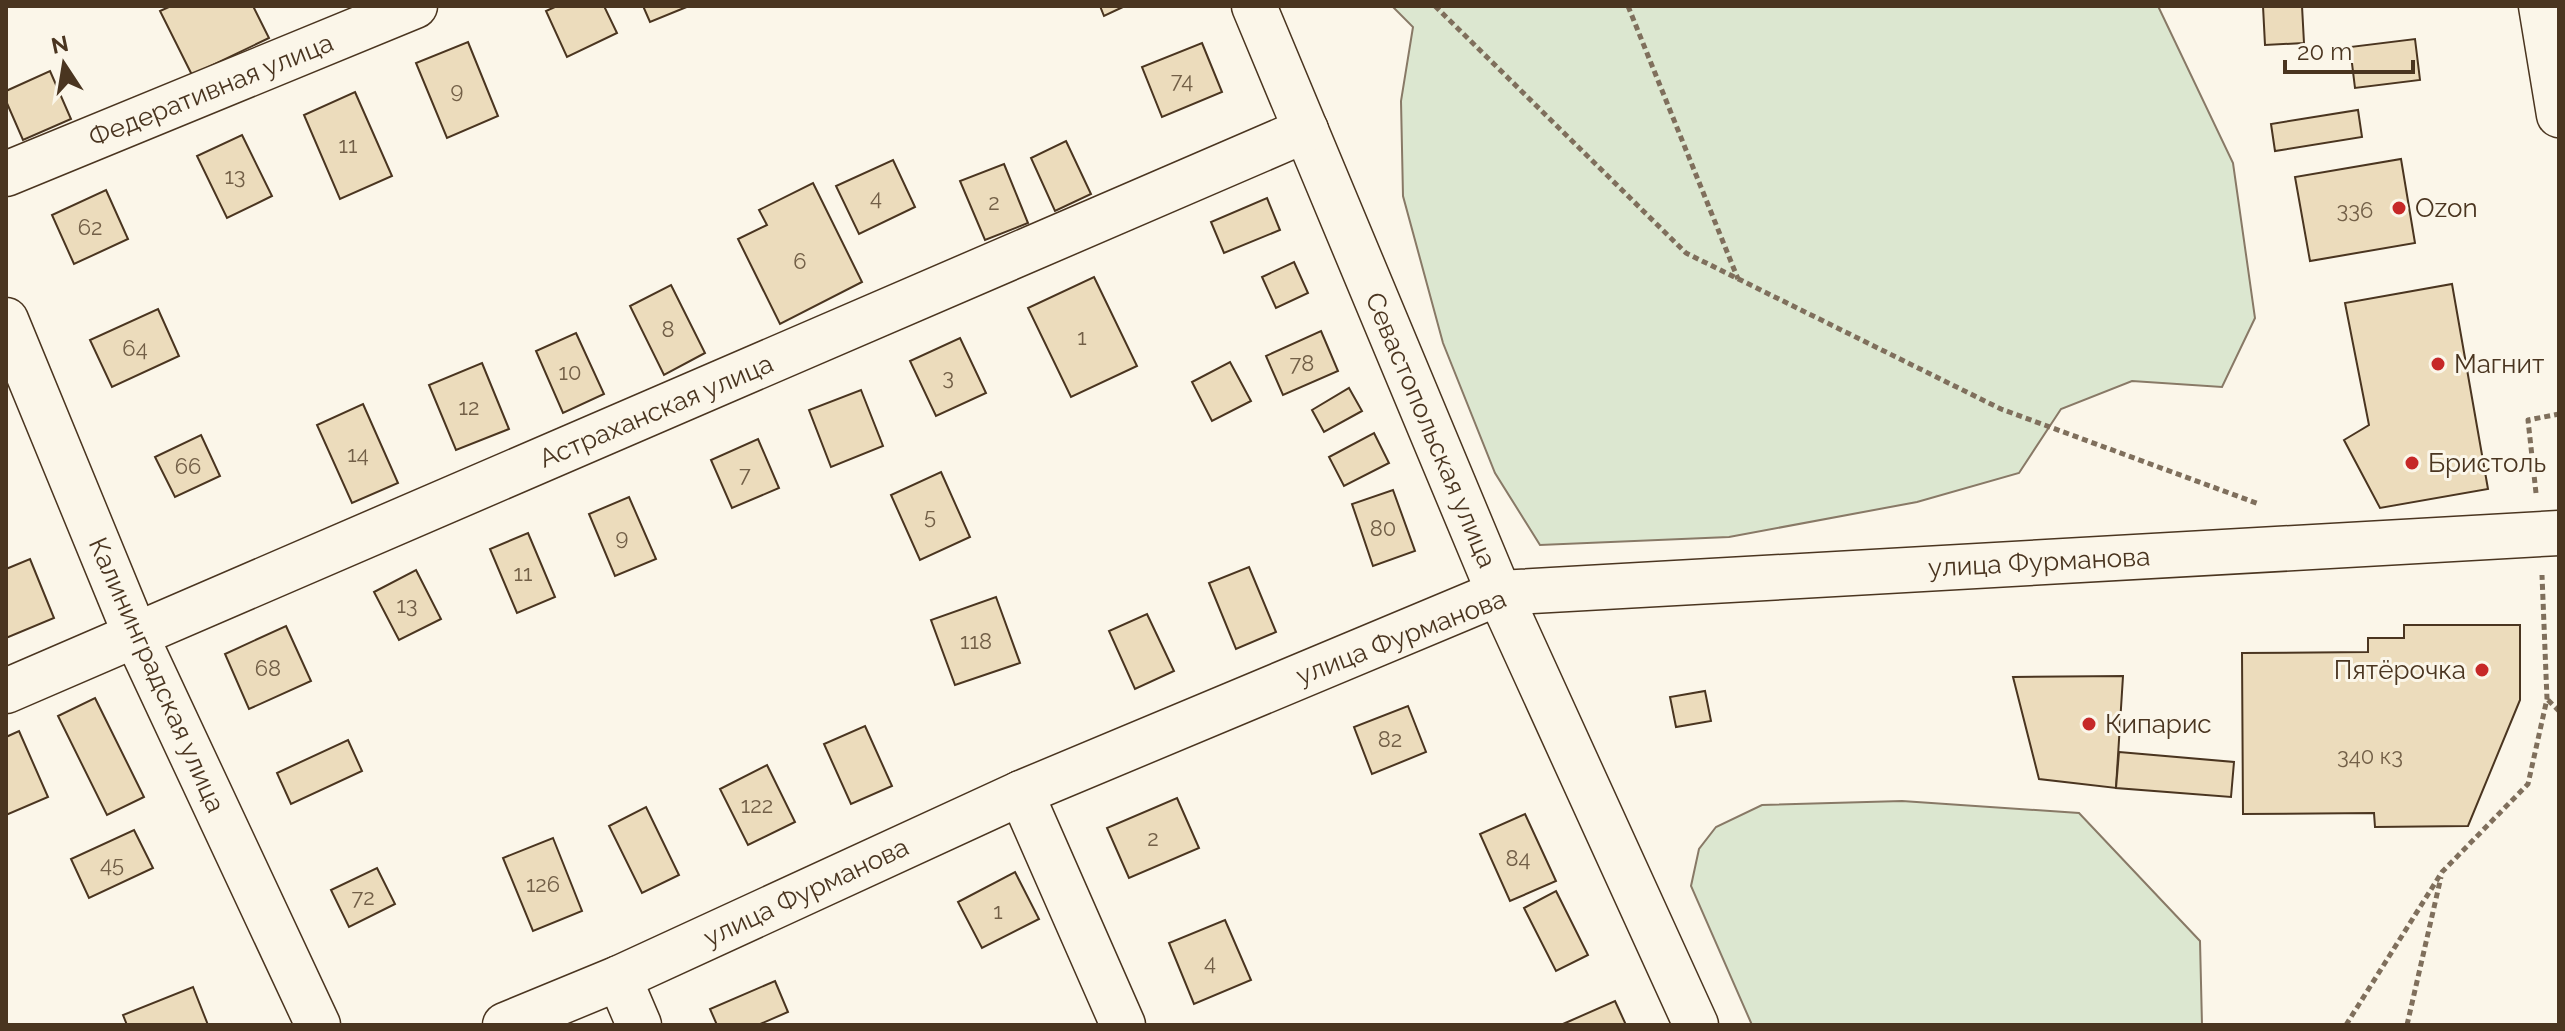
<svg xmlns="http://www.w3.org/2000/svg" width="2565" height="1031" font-family="Raleway,sans-serif">
  <style>
    .green { fill: #dce7d0; stroke: #887966; stroke-width: 2 }
    .building { fill: #ecdcbc; stroke: #4a3520; stroke-width: 2 }
    .lines { fill: none; stroke-linecap: round; stroke-linejoin: round }
    .minor-casing { stroke: #4a3520; stroke-width: 47 }
    .major-casing { stroke: #4a3520; stroke-width: 47 }
    .path { stroke: #7f6f5c; stroke-width: 5; stroke-dasharray: 6 4; stroke-linecap: butt }
    .minor { stroke: #fbf6e9; stroke-width: 44 }
    .major { stroke: #fbf6e9; stroke-width: 44 }
    .poi-dot { fill: #c62828; stroke: #fbf6e9; stroke-width: 3 }
    .labels { text-anchor: middle; dominant-baseline: central; stroke-width: 6; stroke-linejoin: round; paint-order: stroke }
    .number-label { font-size: 22px; fill: #725f47 }
    .street-label { font-size: 26px; fill: #4a3520; stroke: #fbf6e9 }
    .poi-label { font-size: 26px; fill: #4a3520; stroke: #fbf6e9; text-anchor: start }
  </style>
  <rect width="100%" height="100%" fill="#fbf6e9"/>
  <g class="green">
    <path d="M1392 6H2158L2233 163 2255 318 2222 387 2132 381 2061 409 2019 473 1917 502 1729 537 1540 545 1495 473 1443 343 1403 196 1401 101 1413 27Z"/>
    <path d="M1902 801 2079 813 2200 941 2202 1025H1752L1691 886 1699 849 1716 827 1762 805Z"/>
  </g>
  <g class="building">
    <path d="M171 6H253L269 38 192 75 160 11Z"/>
    <path d="M557 6H604L617 33 567 57 546 11Z"/>
    <path d="M643 6H689L650 22Z"/>
    <path d="M1100 6H1125L1104 16Z"/>
    <path d="M2263 6H2302L2304 43 2265 45Z"/>
    <path d="M2415 39 2420 80 2355 88 2350 47Z"/>
    <path d="M468 42 498 116 447 138 416 63Z"/>
    <path d="M1202 43 1222 92 1162 117 1142 67Z"/>
    <path d="M50 71 71 119 23 140 6 101V91Z"/>
    <path d="M355 92 392 176 340 199 304 115Z"/>
    <path d="M2358 110 2362 137 2275 151 2271 124Z"/>
    <path d="M242 135 272 196 227 218 197 156Z"/>
    <path d="M1066 141 1091 194 1055 211 1031 158Z"/>
    <path d="M2401 159 2415 243 2310 261 2295 177Z"/>
    <path d="M893 160 915 207 859 234 836 186Z"/>
    <path d="M1004 164 1028 223 985 240 960 181Z"/>
    <path d="M813 183 862 282 780 324 738 239 767 225 759 210Z"/>
    <path d="M106 190 128 239 74 264 52 215Z"/>
    <path d="M1267 198 1280 230 1224 253 1211 222Z"/>
    <path d="M1294 262 1308 293 1276 308 1262 277Z"/>
    <path d="M1094 277 1137 366 1071 397 1028 308Z"/>
    <path d="M2452 284 2488 489 2380 508 2344 440 2369 425 2345 303Z"/>
    <path d="M671 285 705 353 664 375 630 306Z"/>
    <path d="M158 309 179 356 112 387 90 340Z"/>
    <path d="M1321 331 1338 371 1283 395 1266 356Z"/>
    <path d="M576 333 604 394 563 413 536 351Z"/>
    <path d="M960 338 986 393 936 416 910 361Z"/>
    <path d="M1230 362 1251 401 1212 421 1192 382Z"/>
    <path d="M482 363 509 429 456 450 429 385Z"/>
    <path d="M1349 388 1362 411 1324 432 1312 410Z"/>
    <path d="M861 390 883 446 831 467 809 410Z"/>
    <path d="M363 404 398 483 352 503 317 425Z"/>
    <path d="M1374 433 1389 463 1344 486 1329 457Z"/>
    <path d="M201 435 220 476 175 497 155 457Z"/>
    <path d="M758 439 779 488 732 508 711 460Z"/>
    <path d="M941 472 970 537 920 560 891 495Z"/>
    <path d="M1393 490 1415 551 1373 566 1352 504Z"/>
    <path d="M629 497 656 559 615 576 589 514Z"/>
    <path d="M528 533 555 597 517 613 490 549Z"/>
    <path d="M30 559 54 618 6 638V569Z"/>
    <path d="M1249 567 1276 632 1236 649 1209 583Z"/>
    <path d="M416 570 441 619 399 640 374 592Z"/>
    <path d="M996 597 1020 663 955 685 931 620Z"/>
    <path d="M1147 614 1174 671 1135 689 1109 631Z"/>
    <path d="M2404 625H2520V700L2468 826 2375 827 2374 813 2243 814 2242 653 2368 652V638H2404Z"/>
    <path d="M286 626 311 681 249 709 225 654Z"/>
    <path d="M2123 676 2116 788 2039 779 2013 677Z"/>
    <path d="M1705 691 1711 721 1676 727 1670 697Z"/>
    <path d="M95 698 144 797 107 815 58 716Z"/>
    <path d="M1408 706 1426 752 1372 774 1354 727Z"/>
    <path d="M865 726 892 786 851 804 824 744Z"/>
    <path d="M19 731 48 797 6 815V737Z"/>
    <path d="M348 740 362 771 291 804 277 773Z"/>
    <path d="M2119 752 2234 762 2231 797 2116 788Z"/>
    <path d="M767 765 795 822 748 845 720 789Z"/>
    <path d="M1177 798 1199 848 1129 878 1107 828Z"/>
    <path d="M646 807 679 875 642 893 609 826Z"/>
    <path d="M1525 814 1556 881 1510 901 1480 834Z"/>
    <path d="M134 830 153 868 89 898 71 859Z"/>
    <path d="M553 838 582 911 533 931 503 858Z"/>
    <path d="M377 868 395 904 349 927 331 890Z"/>
    <path d="M1015 872 1039 919 982 948 958 902Z"/>
    <path d="M1556 891 1588 955 1556 971 1524 908Z"/>
    <path d="M1225 920 1251 980 1194 1004 1169 943Z"/>
    <path d="M775 981 788 1012 758 1025H717L710 1009Z"/>
    <path d="M193 987 208 1025H127L123 1015Z"/>
    <path d="M1615 1001 1626 1025 1563 1024Z"/>
  </g>
  <g class="lines">
    <defs>
      <g id="minor">
        <path d="M1254 6 1499 593 1696 1025"/>
        <path d="M6 174 415 6"/>
        <path d="M6 320 136 636 318 1025"/>
        <path d="M6 691 1306 130"/>
        <path d="M1021 793 1123 1025"/>
        <path d="M619 978 639 1025"/>
        <path d="M505 1025 619 978 1021 793 1499 593 2559 533"/>
      </g>
      <path id="major" d="M2541 6 2559 115"/>
    </defs>
    <use href="#minor" class="minor-casing"/>
    <use href="#major" class="major-casing"/>
    <g class="path">
      <path d="M1435 6 1686 253 2001 409 2259 504"/>
      <path d="M1628 6 1738 279"/>
      <path d="M2536 493 2528 420 2559 414"/>
      <path d="M2548 700 2559 711"/>
      <path d="M2346 1025 2442 872 2528 784 2547 699 2542 575"/>
      <path d="M2407 1025 2441 877"/>
    </g>
    <use href="#minor" class="minor"/>
    <use href="#major" class="major"/>
  </g>
  <g class="poi-dot">
    <circle cx="2399" cy="208" r="8"/>
    <circle cx="2438" cy="364" r="8"/>
    <circle cx="2412" cy="463" r="8"/>
    <circle cx="2482" cy="670" r="8"/>
    <circle cx="2089" cy="724" r="8"/>
  </g>
  <g class="labels">
    <g class="number-label">
      <text x="1182" y="80">74</text>
      <text x="457" y="90">9</text>
      <text x="348" y="145">11</text>
      <text x="235" y="176">13</text>
      <text x="876" y="197">4</text>
      <text x="994" y="202">2</text>
      <text x="2355" y="210">336</text>
      <text x="90" y="227">62</text>
      <text x="800" y="261">6</text>
      <text x="668" y="329">8</text>
      <text x="1082" y="337">1</text>
      <text x="135" y="348">64</text>
      <text x="1302" y="363">78</text>
      <text x="570" y="372">10</text>
      <text x="948" y="377">3</text>
      <text x="469" y="407">12</text>
      <text x="358" y="454">14</text>
      <text x="188" y="466">66</text>
      <text x="745" y="474">7</text>
      <text x="930" y="516">5</text>
      <text x="1383" y="528">80</text>
      <text x="622" y="537">9</text>
      <text x="523" y="573">11</text>
      <text x="407" y="605">13</text>
      <text x="976" y="641">118</text>
      <text x="268" y="668">68</text>
      <text x="1390" y="739">82</text>
      <text x="2370" y="756">340 к3</text>
      <text x="757" y="805">122</text>
      <text x="1153" y="838">2</text>
      <text x="1518" y="858">84</text>
      <text x="112" y="864">45</text>
      <text x="543" y="884">126</text>
      <text x="363" y="897">72</text>
      <text x="998" y="911">1</text>
      <text x="1210" y="962">4</text>
    </g>
    <g class="street-label">
      <text transform="translate(211 90) rotate(-22)">Федеративная улица</text>
      <text transform="translate(656 411) rotate(-23)">Астраханская улица</text>
      <text transform="translate(1431 430) rotate(67)">Севастопольская улица</text>
      <text transform="translate(2039 562) rotate(-3)">улица Фурманова</text>
      <text transform="translate(1401 637) rotate(-21)">улица Фурманова</text>
      <text transform="translate(157 675) rotate(66)">Калининградская улица</text>
      <text transform="translate(806 892) rotate(-25)">улица Фурманова</text>
    </g>
    <g class="poi-label">
      <text x="2415" y="208">Ozon</text>
      <text x="2454" y="364">Магнит</text>
      <text x="2428" y="463">Бристоль</text>
      <text x="2466" y="670" text-anchor="end">Пятёрочка</text>
      <text x="2105" y="724">Кипарис</text>
    </g>
  </g>
  <rect width="2565" height="1031" fill="none" stroke="#4a3520" stroke-width="16"/>
  <g transform="translate(64 64) rotate(348)" stroke="#fbf6e9" stroke-width="6" paint-order="stroke">
  <path d="M0-6L14 30L0 20L-14 30Z" fill="#4a3520"/>
  <text y="-12" font-size="22" font-weight="bold" text-anchor="middle" fill="#4a3520">N</text>
  </g>
  <path d="M2285 60v12h128v-12" fill="none" stroke="#4a3520" stroke-width="4"/>
  <text x="2297" y="60" font-size="24" fill="#4a3520" stroke="#fbf6e9" stroke-width="6" paint-order="stroke">20 m</text>
</svg>
